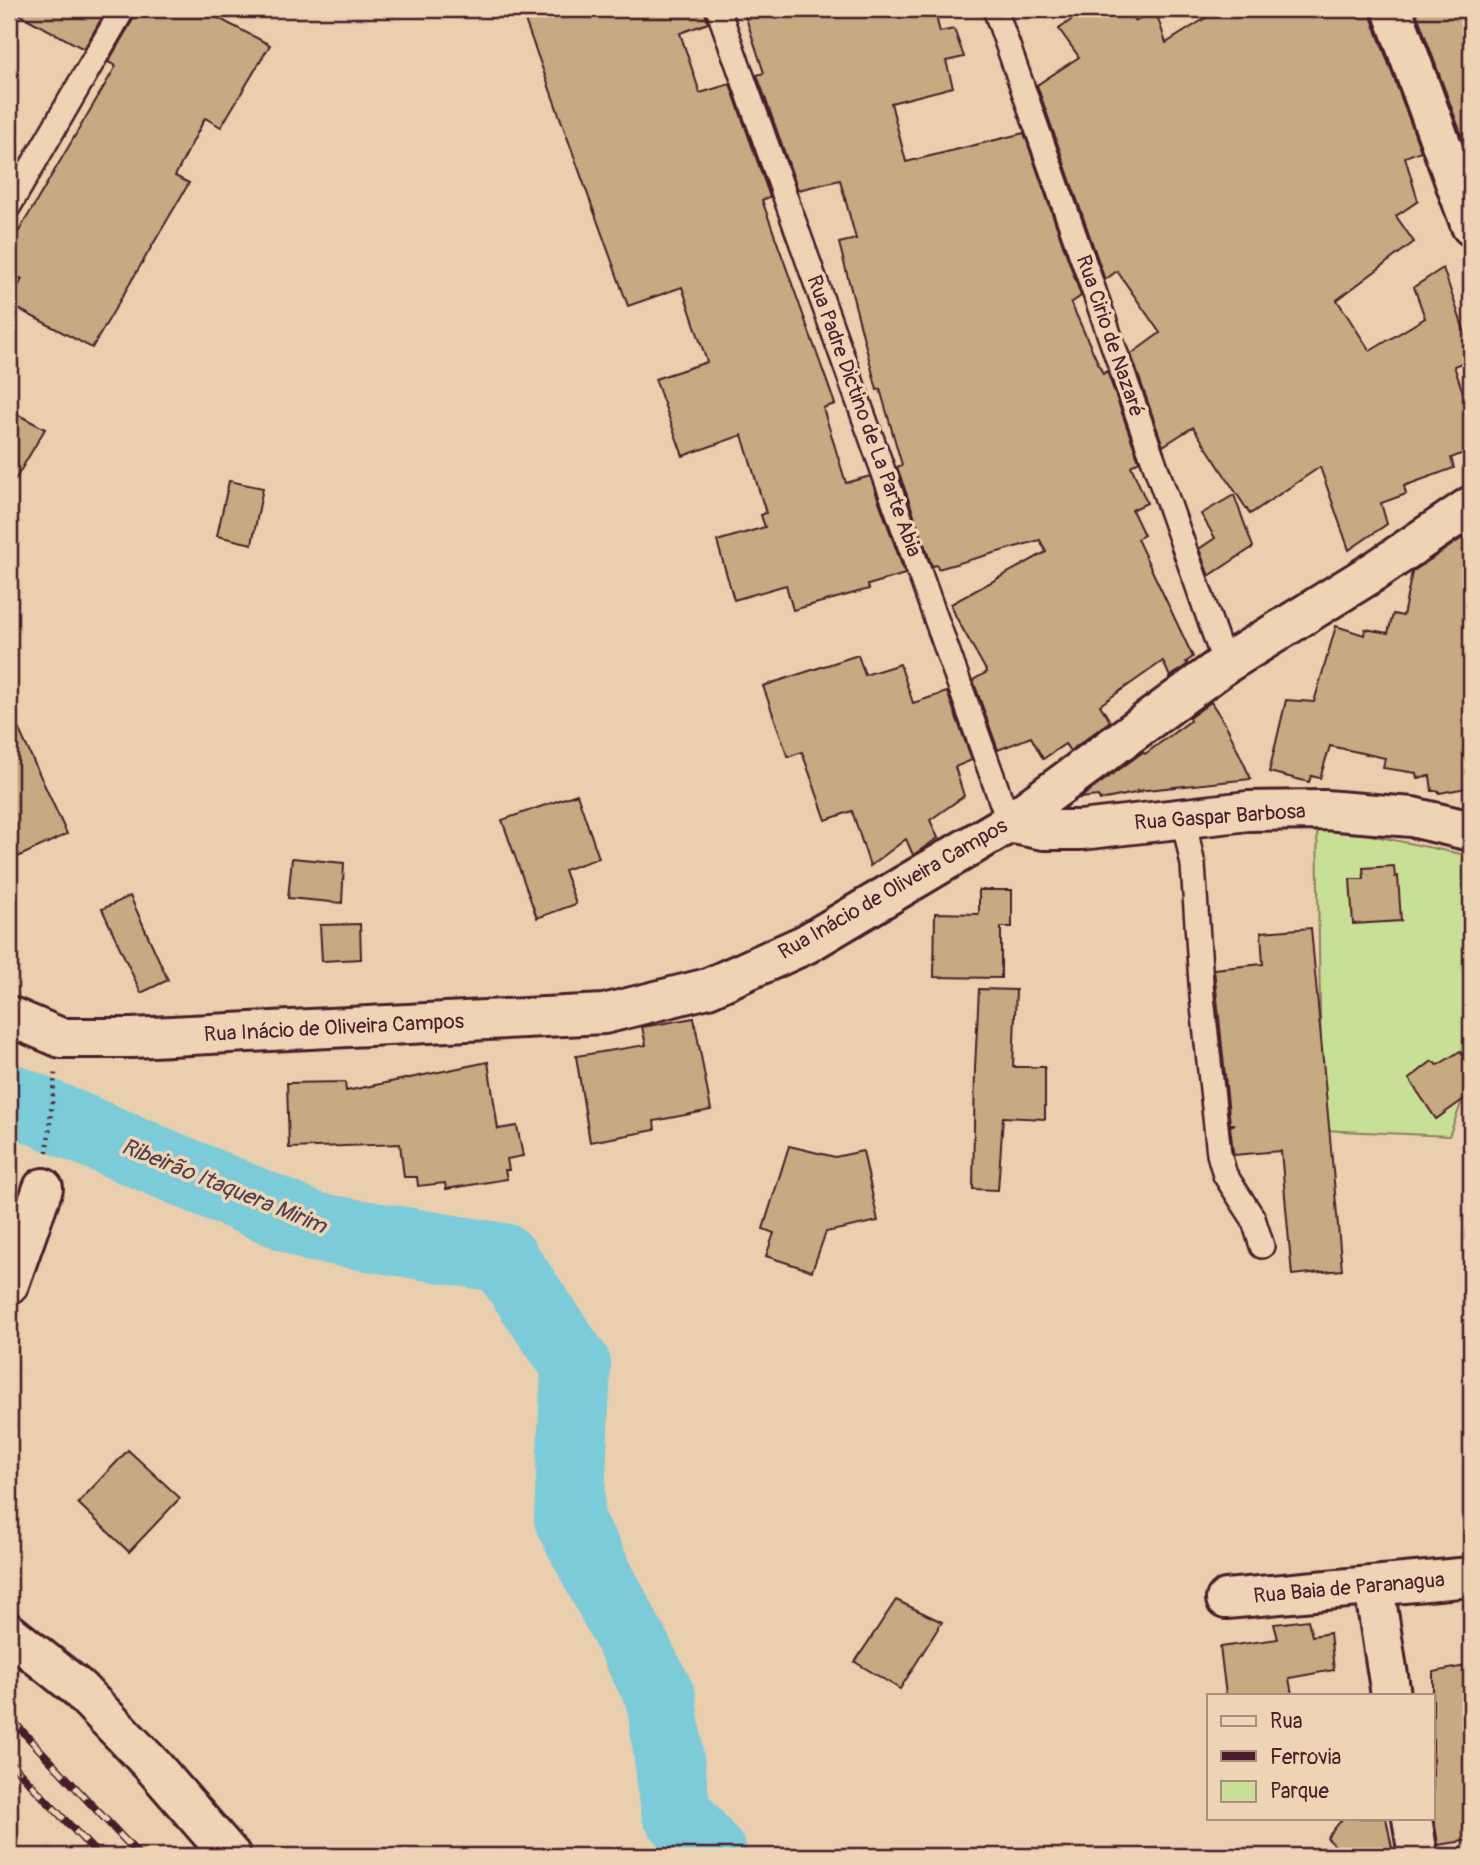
<svg xmlns="http://www.w3.org/2000/svg" width="1480" height="1865" font-family="Pangolin,sans-serif">
  <style>
    .green { fill: #c8e095; stroke: #898060; stroke-width: 2 }
    .lines { fill: none; stroke-linecap: round; stroke-linejoin: round }
    .river { stroke: #7ccbd9; stroke-width: 70 }
    .building { fill: #c6aa81; stroke: #4a1f2b; stroke-width: 2 }
    .service-casing { stroke: #4a1f2b; stroke-width: 28 }
    .minor-casing { stroke: #4a1f2b; stroke-width: 44 }
    .secondary-casing { stroke: #4a1f2b; stroke-width: 44 }
    .path { stroke: #4a1f2b; stroke-width: 4.5; stroke-dasharray: 2 5; stroke-linecap: butt }
    .service { stroke: #edd4b5; stroke-width: 23 }
    .minor { stroke: #edd4b5; stroke-width: 38 }
    .secondary { stroke: #edd4b5; stroke-width: 38 }
    .rail-casing { stroke: #4a1f2b; stroke-width: 8 }
    .rail { stroke: #edd4b5; stroke-width: 5; stroke-dasharray: 16; stroke-linecap: butt }
    .labels { text-anchor: middle; dominant-baseline: central; stroke-width: 7; stroke-linejoin: round; paint-order: stroke }
    .street-label { font-size: 21px; fill: #4a1f2b; stroke: #edd4b5 }
    .water-label { font-size: 23px; font-style: italic; fill: #54414e; stroke: #edd4b5 }
  </style>
  <rect width="100%" height="100%" fill="#e9cfad"/>
  <filter id="ink" filterUnits="userSpaceOnUse"><feTurbulence type="fractalNoise" baseFrequency=".0143" numOctaves="2"/><feDisplacementMap in="SourceGraphic" scale="14" xChannelSelector="R" yChannelSelector="G"/><feConvolveMatrix kernelMatrix="1 2 1 2 8 2 1 2 1" color-interpolation-filters="sRGB"/></filter>
  <g filter="url(#ink)">
    <path class="green" d="M1317 824 1471 856V1077L1449 1136 1322 1130Z"/>
    <g class="lines">
      <path class="river" d="M9 1098 313 1227 503 1258 576 1365 569 1519 661 1698 676 1811 713 1856"/>
    </g>
    <g class="building">
      <path d="M9 9H107L84 49Z"/>
      <path d="M137 9H201L270 45 221 127 205 118 175 176 189 183 92 348 9 304 22 279 9 272V248L116 66 108 62 135 16Z"/>
      <path d="M521 9H704L708 23 680 33 700 93 730 84 770 197 762 200 835 404 823 408 846 483 870 476 905 574 868 585 869 589 793 610 786 585 734 600 717 541 765 527 761 515 766 513 742 435 683 456 655 379 707 362 682 287 628 306Z"/>
      <path d="M743 9H934L940 32 954 29 964 57 946 61 953 87 891 103 906 162 1024 133 1081 296 1071 303 1103 374 1107 371 1139 461 1131 466 1147 503 1132 510 1144 535 1137 539 1193 657 1186 662 1188 664 1170 677 1163 661 1100 705 1110 721 1070 751 1065 744 1043 759 1031 737 998 750 973 680 987 672 956 617 951 604 1046 552 1040 540 938 569 937 565 932 566 897 467 902 465 880 389 877 390 839 243 856 239 840 180 798 190 757 75 764 73Z"/>
      <path d="M1086 9H1127L1135 21 1155 9 1166 43 1220 9H1371V16L1421 151 1405 157 1418 201 1396 216 1414 242 1337 300 1370 351 1425 318 1414 287 1443 268 1471 351V359L1454 366 1471 416V450L1451 458 1454 468 1404 486 1406 494 1381 503 1387 524 1349 550 1320 467 1250 514 1193 427 1163 446 1131 354 1160 333 1117 271 1105 280 1037 85 1079 57 1059 29Z"/>
      <path d="M1415 9H1471V133L1462 136Z"/>
      <path d="M9 410 45 429 9 490Z"/>
      <path d="M229 481 263 488 252 544 217 536Z"/>
      <path d="M1234 495 1253 547 1209 576 1199 549 1215 538 1201 514Z"/>
      <path d="M1471 532V785H1467V788L1439 793V791H1432L1430 776 1417 778 1416 773 1383 768 1385 758 1330 746 1320 778 1311 776 1309 782 1269 772 1286 700 1314 702 1336 626 1364 635 1365 629 1388 633 1393 614 1403 616 1412 572Z"/>
      <path d="M858 655 865 675 900 664 913 703 947 692 972 760 955 767 964 796 930 820 938 838 913 855 906 839 870 866 852 811 826 820 802 752 788 757 763 686Z"/>
      <path d="M1211 702 1227 727 1251 779 1138 791 1140 792 1100 800 1098 796 1080 798 1143 752 1145 754 1190 721 1189 718Z"/>
      <path d="M9 708 67 834 9 861Z"/>
      <path d="M577 794 599 858 564 870 576 904 537 918 502 820Z"/>
      <path d="M292 858 344 863 342 903 288 898Z"/>
      <path d="M1394 866 1395 877 1398 876 1401 921 1353 924 1350 879H1364L1363 868Z"/>
      <path d="M979 890H1012V927H1001V978L934 977 935 913 979 914Z"/>
      <path d="M130 896 168 980 141 993 102 909Z"/>
      <path d="M360 924 361 959 322 961 320 925Z"/>
      <path d="M1311 928 1342 1270 1292 1275 1281 1151 1234 1155 1233 1151 1230 1126 1235 1124H1230L1214 969 1263 964 1261 932Z"/>
      <path d="M979 989 1016 990 1013 1067H1045V1119L1003 1117 998 1190 973 1189 975 1067Z"/>
      <path d="M694 1018 711 1110 654 1121 655 1130 590 1142 576 1056 646 1045 642 1027Z"/>
      <path d="M1460 1051 1471 1067V1094L1436 1119 1409 1079 1432 1061 1438 1065Z"/>
      <path d="M488 1062 498 1129 517 1126 523 1156 507 1159 509 1170H505L507 1179 446 1189 445 1183 418 1186 417 1177H404L400 1144 289 1148 287 1083 345 1082 346 1091Z"/>
      <path d="M789 1146 835 1157 863 1151 878 1221 826 1232 812 1271 766 1256 774 1233 763 1229Z"/>
      <path d="M128 1450 180 1498 129 1552 78 1503Z"/>
      <path d="M896 1600 942 1622 900 1689 855 1662Z"/>
      <path d="M1308 1620 1312 1636 1330 1633 1334 1670 1289 1678 1292 1695H1226L1220 1647 1278 1639 1274 1624Z"/>
      <path d="M1471 1665V1840L1438 1845 1433 1812V1672Z"/>
      <path d="M1343 1818H1386L1392 1848 1377 1856H1346L1327 1838Z"/>
    </g>
    <g class="lines">
      <defs>
        <g id="service">
          <path d="M718 9 1009 823"/>
          <path d="M995 9 1225 664"/>
          <path d="M9 206 123 9"/>
          <path d="M1183 817 1193 865 1202 997 1219 1154 1225 1175 1253 1218 1262 1246"/>
        </g>
        <g id="minor">
          <path d="M1392 9 1471 226"/>
          <path d="M1009 823 1044 830H1081L1248 811 1325 810 1412 817 1471 831"/>
          <path d="M9 1016 61 1038H132L604 1014 708 988 806 944 1009 823 1225 664 1375 571 1471 506"/>
          <path d="M9 1284 43 1188"/>
          <path d="M1374 1587 1391 1695"/>
          <path d="M1226 1599 1471 1577"/>
          <path d="M1412 1818 1418 1856"/>
        </g>
        <path id="secondary" d="M9 1633 78 1688 153 1766 231 1856"/>
      </defs>
      <use href="#service" class="service-casing"/>
      <use href="#minor" class="minor-casing"/>
      <use href="#secondary" class="secondary-casing"/>
      <path class="path" d="M47 1152 55 1073"/>
      <use href="#service" class="service"/>
      <use href="#minor" class="minor"/>
      <use href="#secondary" class="secondary"/>
      <defs>
        <g id="rail">
          <path d="M9 1717 140 1856"/>
          <path d="M9 1761 99 1856"/>
        </g>
      </defs>
      <use href="#rail" class="rail-casing"/>
      <use href="#rail" class="rail"/>
    </g>
  </g>
  <g class="labels">
    <g class="street-label">
      <text transform="translate(1110 336) rotate(71)">Rua Cirio de Nazaré</text>
      <text transform="translate(864 416) rotate(70)">Rua Padre Dictino de La Parte Abia</text>
      <text transform="translate(1220 817) rotate(-4)">Rua Gaspar Barbosa</text>
      <text transform="translate(893 889) rotate(-30)">Rua Inácio de Oliveira Campos</text>
      <text transform="translate(334 1028) rotate(-3)">Rua Inácio de Oliveira Campos</text>
      <text transform="translate(1349 1588) rotate(-5)">Rua Baia de Paranagua</text>
    </g>
    <g class="water-label">
      <text transform="translate(224 1186) rotate(22)">Ribeirão Itaquera Mirim</text>
    </g>
  </g>
  <rect width="1480" height="1865" fill="none" stroke="#edd4b5" stroke-width="35"/>
  <rect x="18" y="18" width="1445" height="1830" fill="none" stroke="#4a1f2b" stroke-width="2.5" filter="url(#ink)"/>
  <rect x="1207" y="1694" width="228" height="126" fill="#edd4b5" stroke="#ac8c7e" stroke-width="2"/>
  <rect x="1221" y="1716" width="35" height="10" fill="#edd4b5" stroke="#ac8c7e" stroke-width="2"/>
  <text x="1270" y="1728" font-size="21" fill="#4a1f2b">Rua</text>
  <rect x="1221" y="1751" width="35" height="10" fill="#4a1f2b" stroke="#ac8c7e" stroke-width="2"/>
  <text x="1270" y="1764" font-size="21" fill="#4a1f2b">Ferrovia</text>
  <rect x="1221" y="1781" width="35" height="21" fill="#c8e095" stroke="#ac8c7e" stroke-width="2"/>
  <text x="1270" y="1798" font-size="21" fill="#4a1f2b">Parque</text>
</svg>
